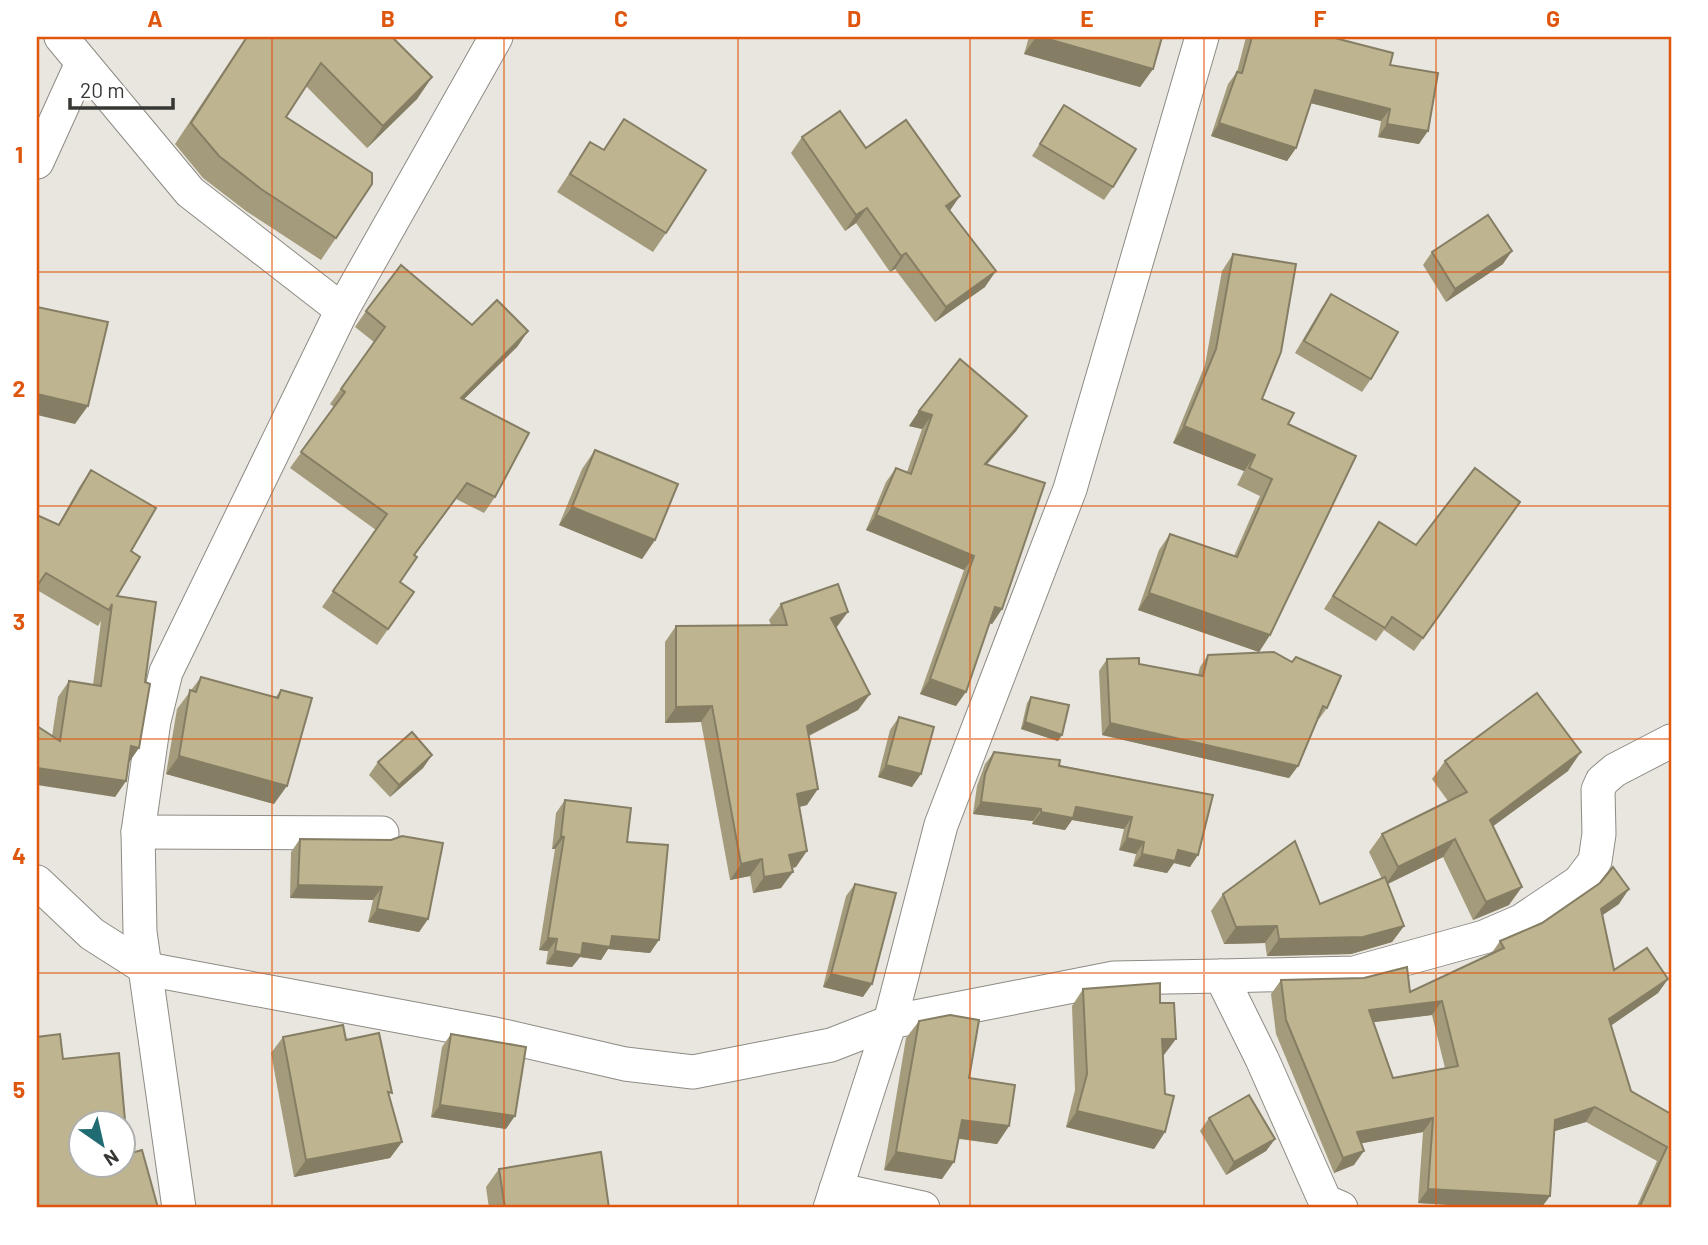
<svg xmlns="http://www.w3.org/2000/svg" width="1708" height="1245" font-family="Barlow,sans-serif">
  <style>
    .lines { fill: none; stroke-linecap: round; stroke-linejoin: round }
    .minor-casing { stroke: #8d8b84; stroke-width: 35 }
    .minor { stroke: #fff; stroke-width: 33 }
    .wall { fill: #a39b7b; fill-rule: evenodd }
    .shaded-wall { fill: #857e64 }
    .building { fill: #beb48f; stroke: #857e64; stroke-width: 2; fill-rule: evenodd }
    .grid { fill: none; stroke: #df570e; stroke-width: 2; stroke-opacity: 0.55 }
    .neatline { fill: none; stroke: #df570e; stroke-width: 2.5 }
    .grid-label { font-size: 23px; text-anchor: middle; font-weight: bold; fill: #df570e }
  </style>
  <rect width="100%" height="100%" fill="#e8e6de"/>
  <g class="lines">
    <defs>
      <g id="minor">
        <path d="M61 37 190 192 342 310"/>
        <path d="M37 162 82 63"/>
        <path d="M138 832 382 833"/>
        <path d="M37 882 92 934 147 969 495 1034 625 1064 693 1072 831 1045 890 1022 1114 978 1221 976 1262 1059 1325 1201 1341 1208"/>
        <path d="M1221 976 1354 973 1484 937 1521 921 1579 882 1595 861 1599 834 1598 790 1602 781 1615 770 1671 741"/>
        <path d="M836 1189 923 1208"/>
        <path d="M179 1208 140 932 138 832 154 721 166 672 342 310 496 37"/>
        <path d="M830 1208 890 1022 941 825 1070 489 1202 37"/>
      </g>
    </defs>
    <use href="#minor" class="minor-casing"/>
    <use href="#minor" class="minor"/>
  </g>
  <g class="wall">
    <path d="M246 37 432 77 417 99 367 148 306 86 286 117 336 238 321 260 246 211 203 178 175 144Z"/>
    <path d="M1029 37H1162L1153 69 1140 87 1024 54Z"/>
    <path d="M1246 37H1331L1390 65 1419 144 1378 137 1381 121 1311 103 1296 148 1287 161 1211 136 1228 84 1237 72Z"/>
    <path d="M1064 105 1113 187 1104 200 1032 156Z"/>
    <path d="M624 119 666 233 653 252 557 192 590 142 603 150Z"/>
    <path d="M802 137 866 148 950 211 985 287 935 322 895 269 890 272 856 223 845 231 791 153Z"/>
    <path d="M1432 252 1503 264 1446 302 1423 265Z"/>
    <path d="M1233 254 1262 399 1288 424 1270 635 1259 652 1138 610 1159 550 1170 534 1234 556 1260 496 1237 485 1244 471 1173 443 1205 365 1222 271Z"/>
    <path d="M1331 294 1371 379 1362 392 1295 353 1322 307Z"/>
    <path d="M366 311 528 331 517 347 464 399 495 497 484 513 456 499 415 555 400 582 414 592 377 645 322 607 376 530 290 468 334 407 330 404 374 342 355 327Z"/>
    <path d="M919 411 1017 430 987 464 1002 609 992 624 989 623 956 706 920 694 964 570 866 530 886 482 896 468 907 472 922 429 909 426Z"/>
    <path d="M595 450 655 540 642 559 559 525 582 469Z"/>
    <path d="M91 470 131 551 117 596 129 764 126 781 115 797 52 736 58 697 69 681 93 685 101 621 98 626 37 590V515L58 525 80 486Z"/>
    <path d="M1520 502 1414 651 1384 630 1376 641 1324 609 1379 522 1416 545Z"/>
    <path d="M781 604 836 628 870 694 858 710 809 736 807 805 799 807 796 867 792 868 781 888 753 893 750 876 730 880 701 722 665 723V642L676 626 771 625 769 620Z"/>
    <path d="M1208 655 1327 708 1319 719 1317 718 1298 766 1289 778 1102 735 1099 671 1107 659 1198 675 1200 667Z"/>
    <path d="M201 677 275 698 281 690 274 804 166 774 177 709Z"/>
    <path d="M1031 697 1058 741 1021 729 1027 703Z"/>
    <path d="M899 717 912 787 878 777 890 730Z"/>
    <path d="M994 752 1213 795 1190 867 1174 863 1167 873 1133 866 1136 854 1119 850 1124 829 1072 820 1065 830 1032 824 1033 821 973 814 977 786 985 764Z"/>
    <path d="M432 755 423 768 390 797 369 775 378 762Z"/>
    <path d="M1445 761 1568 771 1493 826 1509 905 1473 920 1443 857 1388 884 1404 926 1392 942 1351 954 1267 956 1265 943 1224 944 1211 911 1223 894 1320 904 1382 879 1369 852 1382 834 1448 801 1432 779Z"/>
    <path d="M565 800 627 842 650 953 608 949 601 960 580 957 572 967 546 964 548 951 539 950 555 849H552L556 813Z"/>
    <path d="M300 839 391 840 428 919 419 932 368 922 373 900 290 898 291 852Z"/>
    <path d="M855 884 863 997 823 987 846 896Z"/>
    <path d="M1619 904 1602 915 1614 970 1668 979 1658 993 1611 1025 1631 1091 1671 1114V1208H1636L1657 1161 1586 1122 1554 1131 1550 1196 1541 1208H1500L1418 1203 1423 1132 1362 1143 1354 1165 1334 1173 1276 1034 1271 994 1281 980 1410 992 1491 954 1500 941ZM1432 1015 1445 1068 1393 1078 1373 1022Z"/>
    <path d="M1083 989 1164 1055H1163L1165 1132 1154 1149 1066 1127 1075 1090 1072 1006Z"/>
    <path d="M919 1021 969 1078 1009 1126 997 1144 959 1139 942 1179 884 1170 906 1038Z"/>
    <path d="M451 1034 506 1129 431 1117 442 1047Z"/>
    <path d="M283 1037 346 1040 389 1096 402 1142 390 1158 294 1177 271 1053Z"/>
    <path d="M1209 1118 1275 1139 1266 1151 1226 1175 1200 1131Z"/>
    <path d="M499 1169 609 1208H489L486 1187Z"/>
  </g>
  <g class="shaded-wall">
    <path d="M1036 37H1041L1153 69 1140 87 1024 54Z"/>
    <path d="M432 77 417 99 367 148 383 126Z"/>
    <path d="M1315 90 1390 109 1381 121 1306 102Z"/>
    <path d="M1219 123 1296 148 1287 161 1211 136Z"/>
    <path d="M1387 124 1428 131 1419 144 1378 137Z"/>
    <path d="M960 196 949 212 946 206Z"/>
    <path d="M867 208 856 223 845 231 856 215Z"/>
    <path d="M1512 251 1503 264 1446 302 1455 289Z"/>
    <path d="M906 253 895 269 890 272 901 256Z"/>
    <path d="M996 271 985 287 935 322 946 307Z"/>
    <path d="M528 331 517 347 450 413 461 398Z"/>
    <path d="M37 394 88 406 75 424 37 415Z"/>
    <path d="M919 411 932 415 922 429 909 426Z"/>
    <path d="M1027 416 1017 430 975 478 985 464Z"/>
    <path d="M1184 426 1255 455 1244 471 1173 443Z"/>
    <path d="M572 507 655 540 642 559 559 525Z"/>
    <path d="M876 515 974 556 964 570 866 530Z"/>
    <path d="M1149 593 1270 635 1259 652 1138 610Z"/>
    <path d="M995 607 1002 609 992 624 985 621Z"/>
    <path d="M848 612 836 628 819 634 831 618Z"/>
    <path d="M930 679 966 692 956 706 920 694Z"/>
    <path d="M870 694 858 710 796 742 807 726Z"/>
    <path d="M712 706 701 722 665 723 676 707Z"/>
    <path d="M1025 722 1062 735 1058 741 1021 729Z"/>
    <path d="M1110 723 1298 766 1289 778 1102 735Z"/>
    <path d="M131 746 139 748 128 764Z"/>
    <path d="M1581 752 1568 771 1477 838 1490 820Z"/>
    <path d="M432 755 423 768 390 797 399 785Z"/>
    <path d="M179 756 287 786 274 804 166 774Z"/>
    <path d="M886 765 921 774 912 787 878 777Z"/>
    <path d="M37 768 126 781 115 797 37 785Z"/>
    <path d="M818 789 807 805 786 810 797 794Z"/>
    <path d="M981 802 1041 809 1033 821 973 814Z"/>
    <path d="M1076 807 1132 817 1124 829 1072 820 1065 830 1032 824 1041 812Z"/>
    <path d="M561 836 564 837 555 849H552Z"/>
    <path d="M1127 838 1144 842 1136 854 1119 850Z"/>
    <path d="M1455 839 1443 857 1385 885 1398 867Z"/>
    <path d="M1178 850 1198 855 1190 867 1174 863 1167 873 1133 866 1142 854Z"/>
    <path d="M807 851 796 867 778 871 789 855Z"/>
    <path d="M762 859 750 876 730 880 741 864Z"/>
    <path d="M793 872 781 888 753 893 764 877Z"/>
    <path d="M298 885 382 887 373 900 290 898Z"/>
    <path d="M1522 887 1509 905 1473 920 1486 902Z"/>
    <path d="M1629 889 1619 904 1591 923 1601 909Z"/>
    <path d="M377 909 428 919 419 932 368 922Z"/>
    <path d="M1277 926 1265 943 1224 944 1236 927Z"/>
    <path d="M1404 926 1392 942 1351 954 1267 956 1279 939Z"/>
    <path d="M612 936 659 940 650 953 608 949 601 960 580 957 572 967 546 964 555 951Z"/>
    <path d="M548 938 557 939 548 951 539 950Z"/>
    <path d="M831 974 872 984 863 997 823 987Z"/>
    <path d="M1668 979 1658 993 1599 1034 1609 1019Z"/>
    <path d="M1442 1001 1432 1015 1359 1024 1369 1010Z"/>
    <path d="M1162 1039H1176L1164 1055 1151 1056Z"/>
    <path d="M440 1105 515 1116 506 1129 431 1117Z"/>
    <path d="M1595 1107 1586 1122 1545 1134 1555 1120Z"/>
    <path d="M1077 1111 1165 1132 1154 1149 1066 1127Z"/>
    <path d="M1433 1118 1423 1132 1347 1146 1357 1132Z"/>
    <path d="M962 1120 1009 1126 997 1144 950 1137Z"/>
    <path d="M1275 1139 1266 1151 1226 1175 1234 1162Z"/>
    <path d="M402 1142 390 1158 294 1177 306 1160Z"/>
    <path d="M1364 1151 1354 1165 1334 1173 1343 1158Z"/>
    <path d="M896 1152 954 1162 942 1179 884 1170Z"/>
    <path d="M1428 1189 1550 1196 1541 1208H1500L1418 1203Z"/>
  </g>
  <g class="building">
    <path d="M247 37H392L432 77 383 126 321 63 286 117 372 173V184L336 238 261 189 219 156 191 123Z"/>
    <path d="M1041 37H1162L1153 69Z"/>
    <path d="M1252 37H1331L1393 53 1390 65 1438 73 1428 131 1387 124 1390 109 1315 90 1296 148 1219 123 1237 72 1242 73Z"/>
    <path d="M1064 105 1136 149 1113 187 1040 144Z"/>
    <path d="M840 111 866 148 906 120 960 196 946 206 996 271 946 307 906 253 901 256 867 208 856 215 802 137Z"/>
    <path d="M624 119 706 170 666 233 570 174 590 142 604 150Z"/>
    <path d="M1488 215 1512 251 1455 289 1432 252Z"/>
    <path d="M1233 254 1296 264 1281 352 1262 399 1294 413 1288 424 1356 456 1270 635 1149 593 1170 534 1237 557 1272 479 1249 468 1255 455 1184 426 1216 349Z"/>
    <path d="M401 265 472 325 497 300 528 331 461 398 529 433 495 497 467 483 414 555 417 557 400 582 414 592 388 629 333 591 387 514 301 452 345 392 341 389 385 327 366 311Z"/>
    <path d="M1331 294 1398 332 1371 379 1304 341Z"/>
    <path d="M37 307 108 322 88 406 37 394Z"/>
    <path d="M960 359 1027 416 985 464 1045 483 1002 609 995 607 966 692 930 679 974 556 876 515 896 468 911 474 932 415 919 411Z"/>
    <path d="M595 450 678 484 655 540 572 507Z"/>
    <path d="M1475 468 1520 502 1423 638 1392 617 1385 628 1333 596 1379 522 1416 545Z"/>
    <path d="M91 470 156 508 131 551 140 557 117 596 156 602 145 682 150 684 139 748 131 746 126 781 37 768V726L60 741 69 681 101 686 112 604 109 610 46 573 37 586V515L59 525Z"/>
    <path d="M838 584 848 612 831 618 870 694 807 726 818 789 797 794 807 851 789 855 793 872 764 877 762 859 741 864 712 706 676 707V626L787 625 781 604Z"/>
    <path d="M1274 652 1292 662 1296 657 1341 676 1327 708 1323 706 1298 766 1110 723 1107 659 1139 658V664L1203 676 1208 655Z"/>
    <path d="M201 677 278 698 281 690 312 698 287 786 179 756 190 690 196 692Z"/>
    <path d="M1537 693 1581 752 1490 820 1522 887 1486 902 1455 839 1398 867 1382 834 1467 792 1445 761Z"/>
    <path d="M1031 697 1069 705 1062 735 1025 722Z"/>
    <path d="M899 717 934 727 921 774 886 765Z"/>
    <path d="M412 732 432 755 399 785 378 762Z"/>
    <path d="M994 752 1060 760 1059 766 1213 795 1198 855 1178 850 1175 861 1142 854 1144 842 1127 838 1132 817 1076 807 1073 818 1041 812V809L981 802 985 774Z"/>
    <path d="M565 800 631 808 627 842 668 845 659 940 612 936 610 947 583 943 581 955 555 951 557 939 548 938 564 837 561 836Z"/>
    <path d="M402 836 443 843 428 919 377 909 382 887 298 885 300 839 391 840Z"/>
    <path d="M1295 841 1320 904 1385 877 1404 926 1363 937 1279 939 1277 926 1236 927 1223 894Z"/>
    <path d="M1613 867 1629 889 1601 909 1614 970 1647 948 1668 979 1609 1019 1631 1091 1671 1114V1208H1639L1667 1147 1595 1107 1555 1120 1550 1196 1428 1189 1433 1118 1357 1132 1364 1151 1343 1158 1286 1020 1281 980 1364 978 1407 967 1410 992 1504 948 1500 941 1542 923 1600 883ZM1442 1001 1458 1066 1393 1078 1369 1010Z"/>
    <path d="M855 884 896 893 872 984 831 974Z"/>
    <path d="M1160 983V1003H1174L1176 1039H1162L1165 1094 1174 1096 1165 1132 1077 1111 1087 1074 1083 989Z"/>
    <path d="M950 1015 979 1020 969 1078 1015 1085 1009 1126 962 1120 954 1162 896 1152 919 1021Z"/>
    <path d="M343 1025 346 1040 379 1033 392 1093 388 1092 402 1142 306 1160 283 1037Z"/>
    <path d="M60 1034 63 1059 119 1053 128 1154 142 1150 158 1208H37V1037ZM80 1123H122V1165H80Z"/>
    <path d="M451 1034 526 1047 515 1116 440 1105Z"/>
    <path d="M1249 1095 1275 1139 1234 1162 1209 1118Z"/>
    <path d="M601 1152 609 1208H505L499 1169Z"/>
  </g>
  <path class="grid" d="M272 37V1208M504 37V1208M738 37V1208M970 37V1208M1204 37V1208M1436 37V1208M37 272H1671M37 506H1671M37 739H1671M37 973H1671"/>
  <rect width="1708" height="1245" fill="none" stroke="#ffffff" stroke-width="77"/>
  <g transform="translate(102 1144) rotate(146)"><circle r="33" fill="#ffffff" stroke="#afafae" stroke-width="2"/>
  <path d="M0-5L12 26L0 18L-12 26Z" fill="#206c72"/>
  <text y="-10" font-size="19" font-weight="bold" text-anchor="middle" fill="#373734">N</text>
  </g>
  <path d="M70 98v10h103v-10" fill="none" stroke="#373734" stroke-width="3.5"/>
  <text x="80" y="98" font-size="21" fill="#373734" stroke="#ffffff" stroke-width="5" paint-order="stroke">20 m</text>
  <rect x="38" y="38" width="1632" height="1168" class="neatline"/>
  <g class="grid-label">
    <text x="155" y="27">A</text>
    <text x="388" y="27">B</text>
    <text x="621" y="27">C</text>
    <text x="854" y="27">D</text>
    <text x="1087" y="27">E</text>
    <text x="1320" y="27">F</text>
    <text x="1553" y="27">G</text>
    <text x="19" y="163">1</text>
    <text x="19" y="397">2</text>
    <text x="19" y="630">3</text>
    <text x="19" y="864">4</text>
    <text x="19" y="1098">5</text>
  </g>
</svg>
